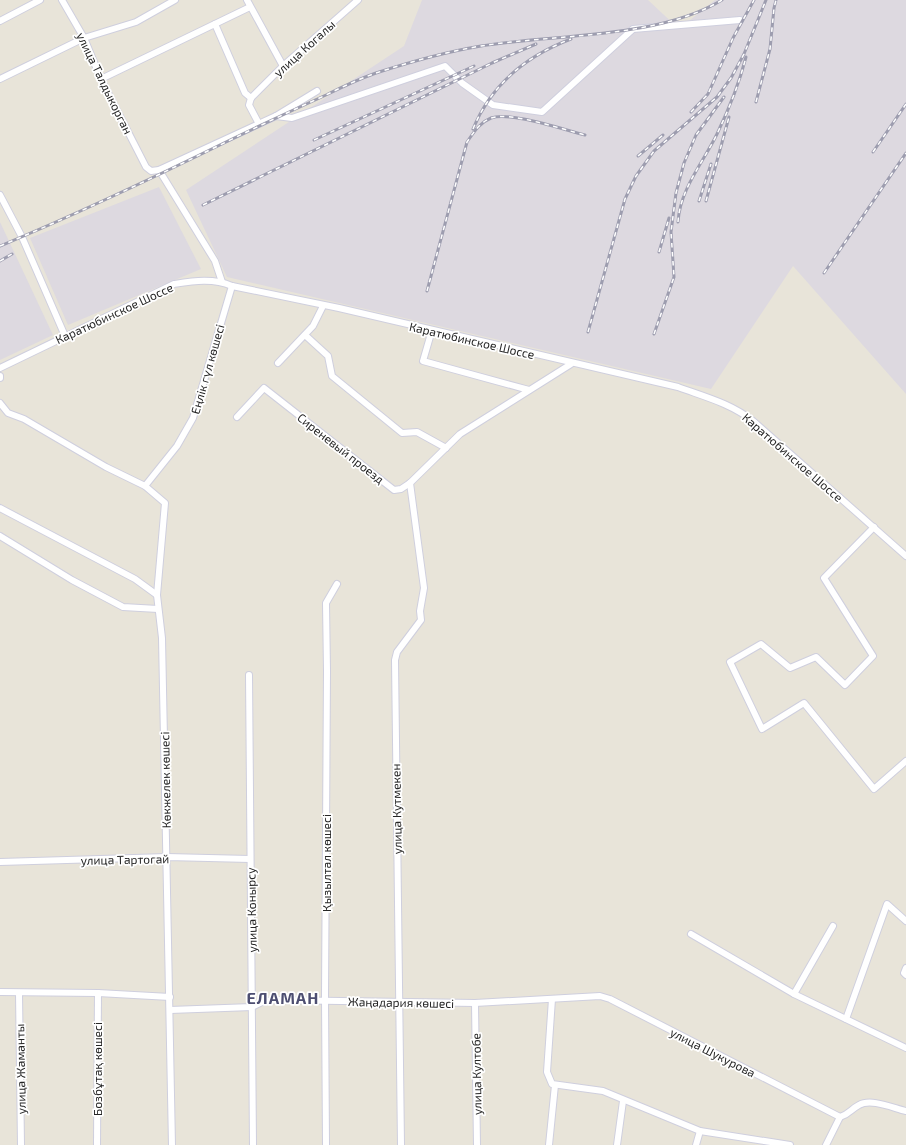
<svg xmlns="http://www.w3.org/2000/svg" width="906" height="1145" font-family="'Exo 2',sans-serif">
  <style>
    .industrial { fill: #ddd9e0 }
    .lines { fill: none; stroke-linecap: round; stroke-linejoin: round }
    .minor-casing { stroke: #cfcfde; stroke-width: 8 }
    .minor { stroke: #fff; stroke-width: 6 }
    .rail-casing { stroke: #9d9daf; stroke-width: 3 }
    .rail { stroke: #fff; stroke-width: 1.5; stroke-dasharray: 4.5; stroke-linecap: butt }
    .labels { text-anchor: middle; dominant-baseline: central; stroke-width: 3.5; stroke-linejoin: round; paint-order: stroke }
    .street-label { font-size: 12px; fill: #262626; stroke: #fff }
    .district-label { font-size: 16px; font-weight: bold; letter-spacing: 1px; fill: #4d4e71; stroke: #fff }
  </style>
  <rect width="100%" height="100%" fill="#e8e4d9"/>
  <g class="industrial">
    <path d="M422 0H648L679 29 715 0H906V394L793 266 711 389 227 277 186 190 404 46Z"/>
    <path d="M159 187 201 269 68 325 30 238Z"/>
    <path d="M0 222 53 335 0 360Z"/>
  </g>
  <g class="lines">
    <defs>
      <g id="minor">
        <path d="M62 0 84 38 101 79 146 167 151 171 159 170 276 116 317 91"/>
        <path d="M247 0 283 66"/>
        <path d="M0 21 40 0"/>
        <path d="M215 24 245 93 251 98"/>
        <path d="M0 79 84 38 136 22 175 0"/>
        <path d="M101 79 250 7"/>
        <path d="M251 98 283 66 358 0"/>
        <path d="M251 98 249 105 259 124"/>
        <path d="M276 116 292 118 445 66 462 83 493 105 542 112 633 29 740 20"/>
        <path d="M159 170 215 261 222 282"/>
        <path d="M0 195 22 237 65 336"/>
        <path d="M432 330 423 361 529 390"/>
        <path d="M305 335 328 356 332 376 402 433 417 432 446 448"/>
        <path d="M278 363 313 326 323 306"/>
        <path d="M0 368 174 284C194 281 213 278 232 286L339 308 678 387C705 397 730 403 753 421L906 556"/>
        <path d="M0 376V378"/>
        <path d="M0 403 8 413 24 419 106 467 145 486 165 503 157 595"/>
        <path d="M237 417 264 388 394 490 401 489 410 483 460 434 571 364"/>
        <path d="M145 486 177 446 193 418 232 286"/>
        <path d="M0 508 135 579 157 595 162 638 172 1145"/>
        <path d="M874 527 824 578 873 656 845 685 816 657 790 668 761 644 730 662 762 729 804 703 874 789 906 761"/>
        <path d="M0 536 72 580 123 607 158 609"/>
        <path d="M249 675 253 1145"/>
        <path d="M0 862 167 857 250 859"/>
        <path d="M833 926 794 994 906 1048"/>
        <path d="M691 934 794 994"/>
        <path d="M906 968 904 973 906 975"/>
        <path d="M0 992 98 993 170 997"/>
        <path d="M19 993 21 1145"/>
        <path d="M552 999 547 1072 552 1084 603 1091 700 1131 790 1145"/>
        <path d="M475 1003 477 1145"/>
        <path d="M170 1010 252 1007 262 1002 274 1000 475 1003 600 996 610 999 840 1117"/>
        <path d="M846 1019 887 904 906 921"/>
        <path d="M840 1117C850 1114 851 1109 859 1105 871 1098 893 1108 906 1111"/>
        <path d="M97 1145 98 993"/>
        <path d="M326 1145 325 998 327 671 326 603 337 584"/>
        <path d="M401 1145 395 660 397 652 421 620 420 611 424 588 410 483"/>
        <path d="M549 1145 555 1085"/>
        <path d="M617 1145 623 1101"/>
        <path d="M696 1145 700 1131"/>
        <path d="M826 1145 840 1117"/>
      </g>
    </defs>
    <use href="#minor" class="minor-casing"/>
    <use href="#minor" class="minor"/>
    <defs>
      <g id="rail">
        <path d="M756 102 770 49 774 8 776 0"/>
        <path d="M691 112 708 94 733 38 754 0"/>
        <path d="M473 129C491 85 526 56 571 39"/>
        <path d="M314 140 474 66"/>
        <path d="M873 152 906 104"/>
        <path d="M638 156 663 135"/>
        <path d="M699 201 711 164"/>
        <path d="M706 201 729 117"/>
        <path d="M203 205 492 63 536 44"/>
        <path d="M678 222C680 189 703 163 717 134 729 109 739 84 746 57"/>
        <path d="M0 246C77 214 153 178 228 141 261 125 293 110 326 95 342 87 359 79 376 73 410 62 445 52 481 46 554 34 658 39 722 0"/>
        <path d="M659 252 669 218"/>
        <path d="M0 261 12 254"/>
        <path d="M824 273 906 153"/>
        <path d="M427 291 467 142C474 132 479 123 491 118 510 111 564 130 585 135"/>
        <path d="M588 332 625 199 636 176 654 151 717 97 731 78 744 54 766 0"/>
        <path d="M654 334 674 277 671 232 676 193 684 163 696 135 724 97"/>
      </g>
    </defs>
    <use href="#rail" class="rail-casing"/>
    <use href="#rail" class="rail"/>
  </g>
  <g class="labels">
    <g class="street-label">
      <text transform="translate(304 48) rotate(-42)">улица Когалы</text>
      <text transform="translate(105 83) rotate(64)">улица Талдыкорган</text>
      <text transform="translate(114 313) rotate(-25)">Каратюбинское Шоссе</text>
      <text transform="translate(472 340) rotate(13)">Каратюбинское Шоссе</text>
      <text transform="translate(207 369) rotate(-74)">Еңлік гүл көшесі</text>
      <text transform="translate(341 448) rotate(38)">Сиреневый проезд</text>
      <text transform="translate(793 457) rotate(41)">Каратюбинское Шоссе</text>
      <text transform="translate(165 780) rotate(-91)">Көкжелек көшесі</text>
      <text transform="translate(396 809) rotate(-91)">улица Кутмекен</text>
      <text transform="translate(125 859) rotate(-1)">улица Тартогай</text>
      <text transform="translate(326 863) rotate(-90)">Қызылтал көшесі</text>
      <text transform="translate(251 910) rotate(-91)">улица Конырсу</text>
      <text transform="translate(401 1002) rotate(1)">Жаңадария көшесі</text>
      <text transform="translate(713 1052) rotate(27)">улица Шукурова</text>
      <text transform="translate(20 1069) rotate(-91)">улица Жаманты</text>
      <text transform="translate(97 1069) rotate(-90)">Бозбұтақ көшесі</text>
      <text transform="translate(476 1074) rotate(-91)">улица Култобе</text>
    </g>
    <g class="district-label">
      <text x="283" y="997">ЕЛАМАН</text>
    </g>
  </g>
</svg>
